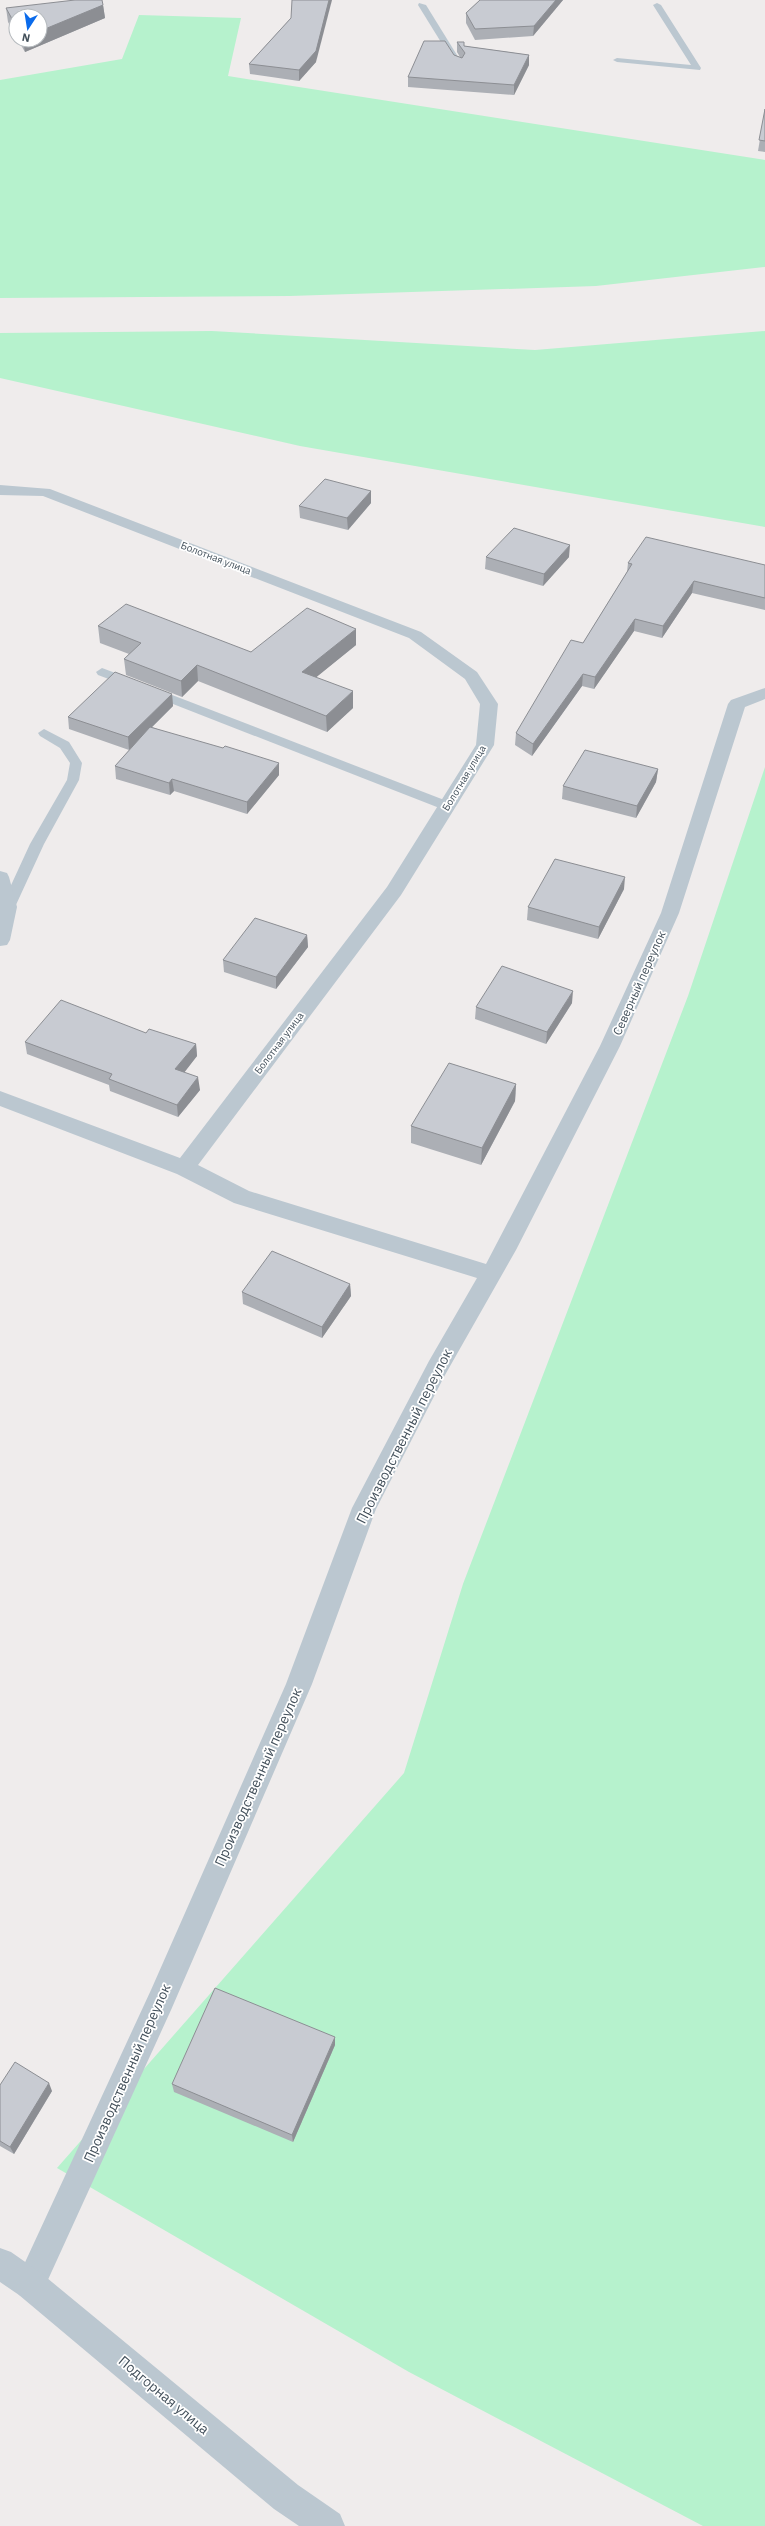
<svg xmlns="http://www.w3.org/2000/svg" width="765" height="2526" font-family="'IBM Plex Sans',sans-serif">
  <style>
    .green { fill: #b6f2cd }
    .lines { fill: none; stroke-linecap: round; stroke-linejoin: round }
    .service { fill: #bbc7d0; fill-rule: evenodd }
    .minor { fill: #bbc7d0; fill-rule: evenodd }
    .tertiary { fill: #bbc7d0; fill-rule: evenodd }
    .wall { fill: #acafb5 }
    .shaded-wall { fill: #8c8e93 }
    .building { fill: #c8cbd2; stroke: #8c8e93 }
    .labels { text-anchor: middle; dominant-baseline: central; stroke-width: 3.5; stroke-linejoin: round; paint-order: stroke }
    .far-street-label { font-size: 10px; fill: #43505b; stroke: #fff }
    .street-label { font-size: 12px; fill: #43505b; stroke: #fff }
    .near-street-label { font-size: 14px; fill: #43505b; stroke: #fff }
  </style>
  <rect width="100%" height="100%" fill="#efecec"/>
  <g class="green">
    <path d="M139 15 241 18 228 76 765 160V267L596 286 290 296 0 298V80L122 59Z"/>
    <path d="M212 331 535 350 765 331V527L300 446 0 378V333Z"/>
    <path d="M765 767V2526H703L409 2372 57 2168 404 1773 463 1584 688 996Z"/>
  </g>
  <g class="lines">
    <g class="service">
      <path d="M419 3 426 5 460 60 459 62 452 60 418 5Z"/>
      <path d="M657 3 661 5 701 68 700 70 617 62 613 60 617 58 691 65 653 5Z"/>
      <path d="M102 668 134 680 136 683 130 687 98 675 96 672Z"/>
      <path d="M154 688 452 803 454 806 447 810 442 809 150 695 148 692Z"/>
      <path d="M44 729 69 742 82 763 79 780 44 844 15 907 8 912 1 907 30 844 67 780 70 763 60 748 40 736 38 733Z"/>
    </g>
    <g class="minor">
      <path d="M0 485 50 489 421 632 477 672 498 704 494 745 401 895 198 1165 249 1191 486 1264 600 1046 661 913 728 704 731 700 765 688V699L745 707 679 913 620 1046 516 1250 445 1375 376 1509 312 1684 171 2010 41 2295 30 2299 19 2295 15 2284 151 1990 286 1684 352 1508 429 1361 477 1278 234 1203 177 1174 0 1106V1091L180 1158 387 887 476 745 480 704 465 679 409 638 43 496 0 495Z"/>
      <path d="M0 871 7 873 9 877 17 907 10 940 7 945 0 946Z"/>
    </g>
    <path class="tertiary" d="M0 2248 11 2252 41 2273 298 2485 340 2514 345 2526H299L274 2509 19 2295 0 2282Z"/>
  </g>
  <g class="wall">
    <path d="M480 0H563L533 36 475 40 466 23V13Z"/>
    <path d="M103 5 105 18 25 52 18 40H40L16 16V37L8 22 6 8Z"/>
    <path d="M291 18 316 62 299 81 250 74 249 64Z"/>
    <path d="M457 42 464 46 529 55V65L514 95 408 87V77L454 55 460 57 457 52Z"/>
    <path d="M765 109V152L758 151Z"/>
    <path d="M371 491V503L348 530 300 518 299 506Z"/>
    <path d="M486 557H569L543 586 485 569Z"/>
    <path d="M628 563 765 565V610L692 593 662 638 634 631 594 689 582 686 532 756 515 745 516 733 583 643 627 572Z"/>
    <path d="M98 626 251 652 356 629V645L316 677 353 708 327 732 198 681 182 697 126 675 124 659 129 654 100 643Z"/>
    <path d="M172 694 173 706 152 727 279 775 247 814 174 791 170 795 116 779 115 766 133 746 129 750 69 729 68 717Z"/>
    <path d="M658 769 656 782 636 818 562 799 563 786Z"/>
    <path d="M624 889 598 939 527 920 528 907Z"/>
    <path d="M307 935 308 947 276 989 224 972 223 960Z"/>
    <path d="M572 1003 546 1044 475 1019 476 1007Z"/>
    <path d="M146 1033 196 1044 197 1056 184 1072 200 1090 178 1117 110 1091 109 1085 27 1054 25 1042Z"/>
    <path d="M516 1084 515 1101 481 1165 411 1143V1126Z"/>
    <path d="M350 1284 351 1296 322 1338 243 1304 242 1292Z"/>
    <path d="M335 2045 293 2142 174 2092 172 2084Z"/>
    <path d="M0 2085 52 2091 14 2154 0 2146Z"/>
  </g>
  <g class="shaded-wall">
    <path d="M329 0H332L316 62 299 81V70Z"/>
    <path d="M556 0H563L533 36 534 26Z"/>
    <path d="M103 5 105 18 25 52 23 40H40V31Z"/>
    <path d="M529 55V65L514 95V85Z"/>
    <path d="M371 491V503L348 530 347 518Z"/>
    <path d="M570 545 569 557 543 586 544 574Z"/>
    <path d="M694 581 692 593 662 638 663 626Z"/>
    <path d="M635 619 634 631 594 689 595 677Z"/>
    <path d="M356 629V645L303 688 302 672Z"/>
    <path d="M197 665 198 681 182 697 181 681Z"/>
    <path d="M583 674 582 686 532 756 533 744Z"/>
    <path d="M353 691V708L327 732 326 716Z"/>
    <path d="M172 694 173 706 129 750 128 737Z"/>
    <path d="M279 763V775L247 814V802Z"/>
    <path d="M658 769 656 782 636 818 637 806Z"/>
    <path d="M172 779 174 791 170 795 169 783Z"/>
    <path d="M625 877 624 889 598 939 599 927Z"/>
    <path d="M307 935 308 947 276 989V977Z"/>
    <path d="M573 991 572 1003 546 1044 547 1032Z"/>
    <path d="M196 1044 197 1056 177 1082 175 1069Z"/>
    <path d="M198 1077 200 1090 178 1117 177 1105Z"/>
    <path d="M516 1084 515 1101 481 1165 482 1148Z"/>
    <path d="M350 1284 351 1296 322 1338V1327Z"/>
    <path d="M335 2037V2045L293 2142 292 2135Z"/>
    <path d="M49 2083 52 2091 14 2154 10 2147Z"/>
  </g>
  <g class="building">
    <path d="M75 0H102L103 5 40 31V16H16V26L6 8Z"/>
    <path d="M292 0H329L316 51 299 70 249 64 291 18Z"/>
    <path d="M480 0H556L534 26 475 29 466 13Z"/>
    <path d="M424 41H445L454 55 462 58 465 53 457 42H464V46L529 55 514 85 408 77Z"/>
    <path d="M765 109V141L759 140Z"/>
    <path d="M325 479 371 491 347 518 299 506Z"/>
    <path d="M514 528 570 545 544 574 486 557Z"/>
    <path d="M646 537 765 565V598L694 581 663 626 635 619 595 677 583 674 533 744 516 733 571 640 583 643 632 564 628 563Z"/>
    <path d="M126 604 251 652 307 608 356 629 302 672 353 691 326 716 197 665 181 681 124 659 141 643 98 626Z"/>
    <path d="M115 672 172 694 128 737 68 717Z"/>
    <path d="M150 727 223 748 225 746 279 763 247 802 172 779 169 783 115 766Z"/>
    <path d="M585 750 658 769 637 806 563 786Z"/>
    <path d="M555 859 625 877 599 927 528 907Z"/>
    <path d="M255 918 307 935 276 977 223 960Z"/>
    <path d="M502 966 573 991 547 1032 476 1007Z"/>
    <path d="M61 1000 146 1033 149 1029 196 1044 175 1069 198 1077 177 1105 109 1079 112 1074 25 1042Z"/>
    <path d="M449 1063 516 1084 482 1148 411 1126Z"/>
    <path d="M272 1251 350 1284 322 1327 242 1292Z"/>
    <path d="M215 1988 335 2037 292 2135 172 2084Z"/>
    <path d="M15 2062 49 2083 10 2147 0 2141V2085Z"/>
  </g>
  <g class="labels">
    <g class="far-street-label">
      <text transform="translate(216 558) rotate(21)">Болотная улица</text>
      <text transform="translate(464 778) rotate(-59)">Болотная улица</text>
      <text transform="translate(279 1043) rotate(-53)">Болотная улица</text>
    </g>
    <g class="street-label">
      <text transform="translate(639 983) rotate(-66)">Северный переулок</text>
    </g>
    <g class="near-street-label">
      <text transform="translate(404 1436) rotate(-63)">Производственный переулок</text>
      <text transform="translate(258 1777) rotate(-66)">Производственный переулок</text>
      <text transform="translate(127 2073) rotate(-66)">Производственный переулок</text>
      <text transform="translate(164 2395) rotate(40)">Подгорная улица</text>
    </g>
  </g>
  <g transform="translate(28 28) rotate(192)"><circle r="19" fill="#ffffff" stroke="#b4b9bd"/>
  <path d="M0-3L7 15L0 10L-7 15Z" fill="#0b6beb"/>
  <text y="-6" font-size="11" font-weight="bold" text-anchor="middle" fill="#43505b">N</text>
  </g>
</svg>
